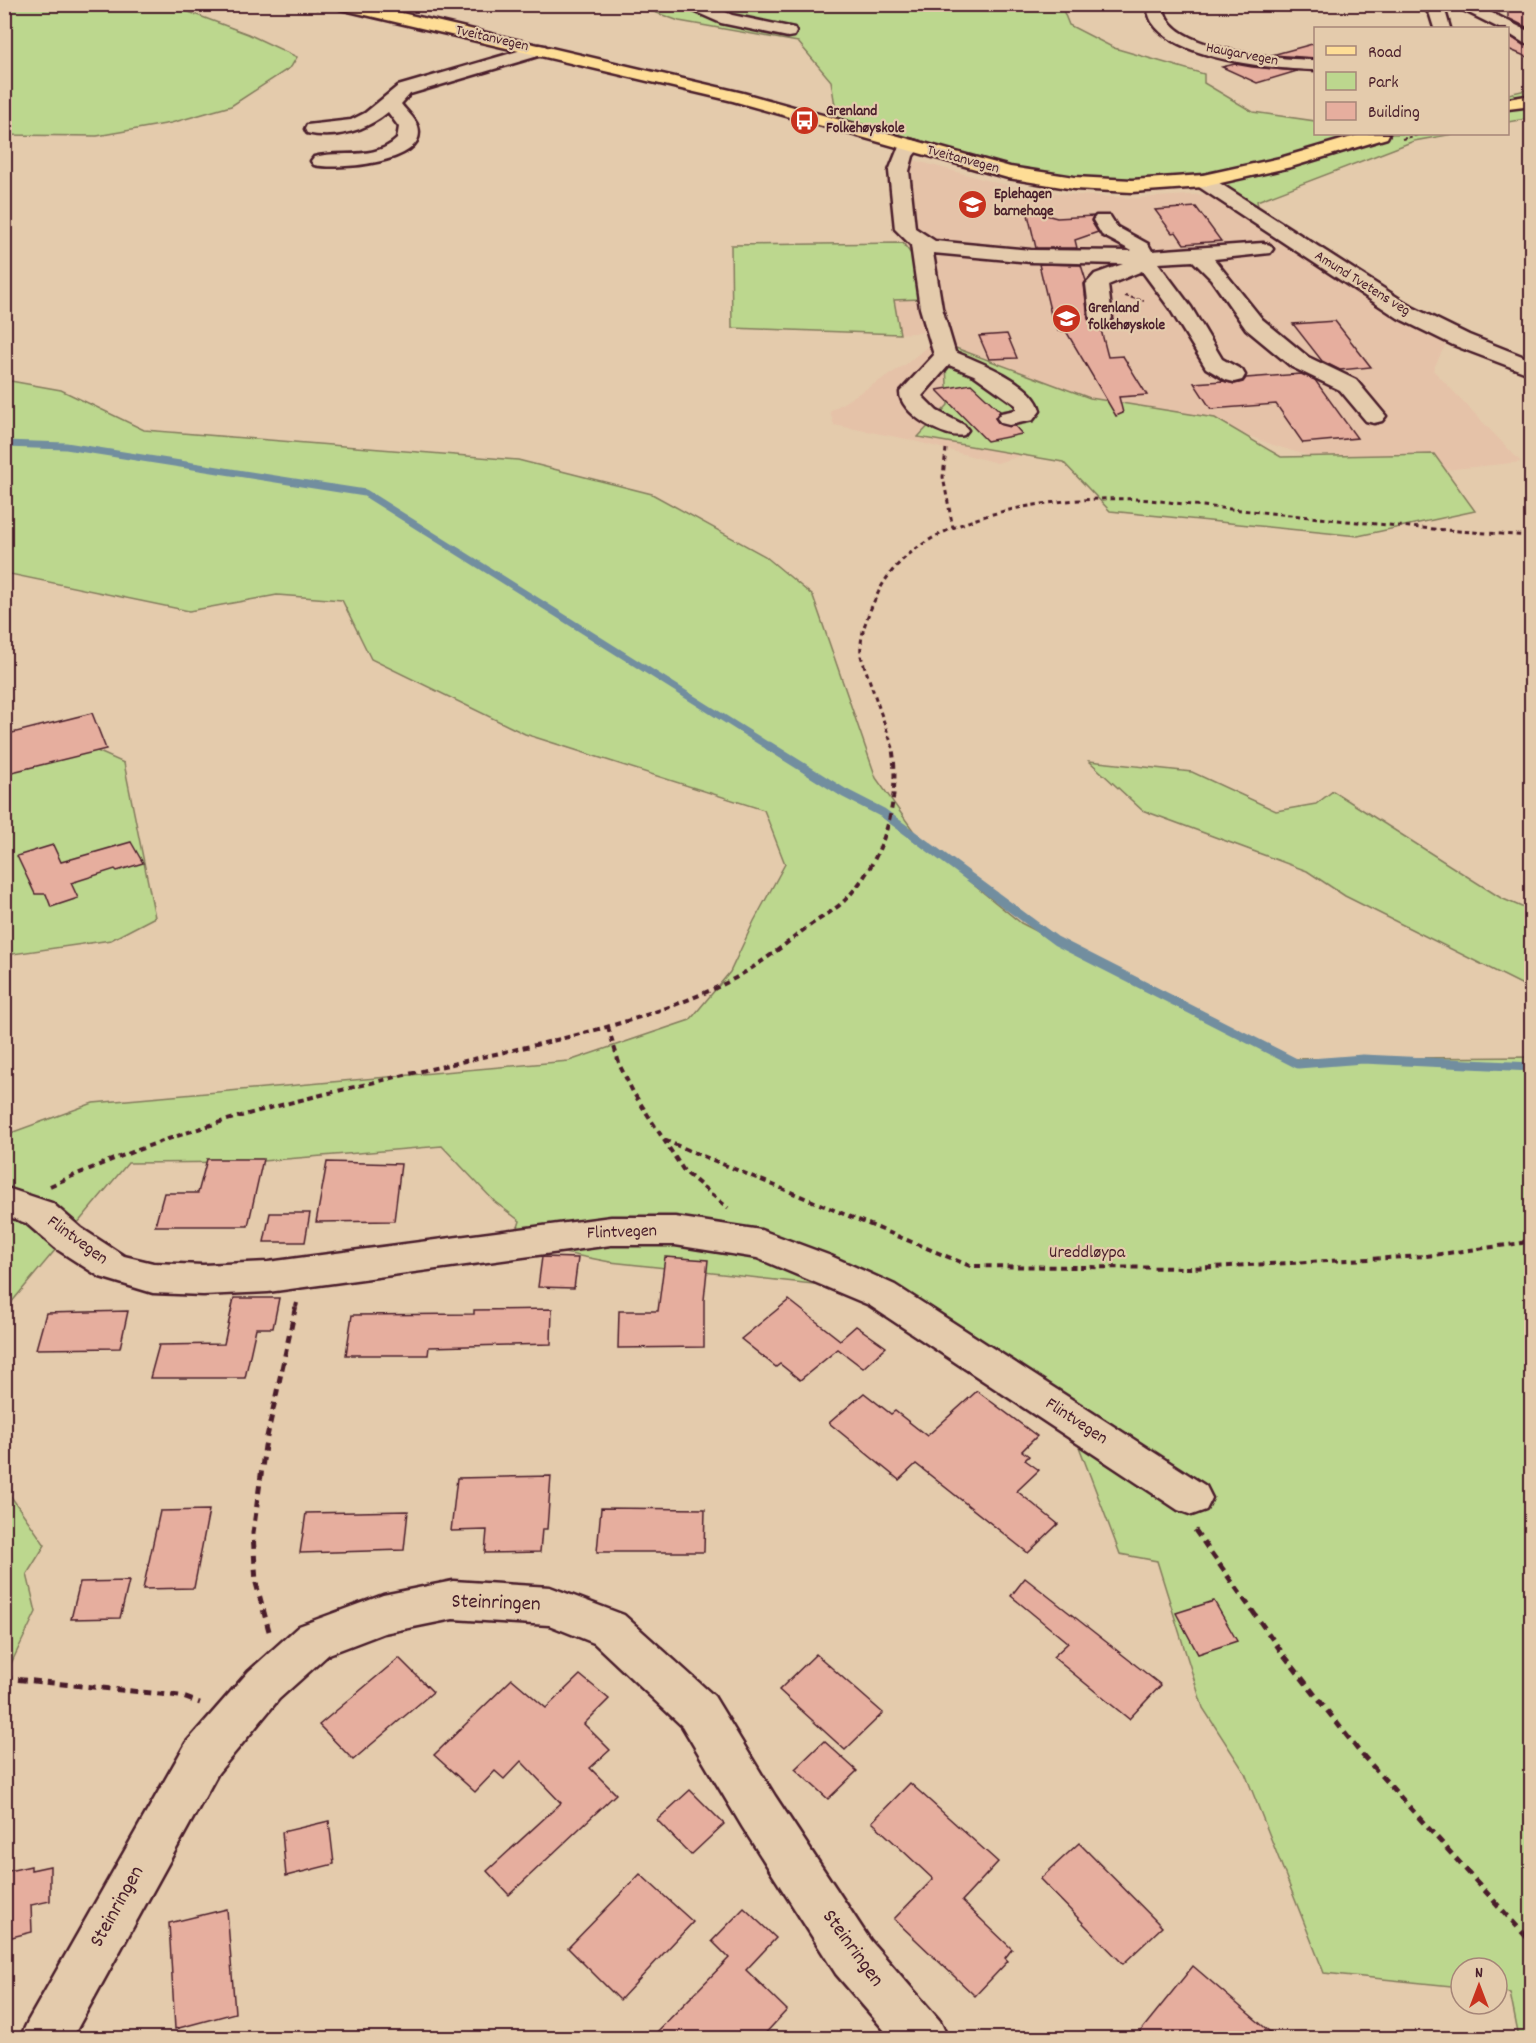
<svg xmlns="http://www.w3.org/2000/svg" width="1536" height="2043" font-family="Dekko,sans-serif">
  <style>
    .built { fill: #e5c2a8 }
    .green { fill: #bcd78e; stroke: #837b5c; stroke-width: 1.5 }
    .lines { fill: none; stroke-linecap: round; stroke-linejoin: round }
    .stream-far1 { stroke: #728e9f; stroke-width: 7 }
    .stream { stroke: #728e9f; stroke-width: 9 }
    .building { fill: #e6ae9e; stroke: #4a1f2b; stroke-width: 1.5 }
    .minor-casing { stroke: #4a1f2b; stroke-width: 5 }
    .major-casing { stroke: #4a1f2b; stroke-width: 5 }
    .path-far3 { stroke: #4a1f2b; stroke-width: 2; stroke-dasharray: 4 2; stroke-linecap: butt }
    .path-far2 { stroke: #4a1f2b; stroke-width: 3; stroke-dasharray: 4.5 4; stroke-linecap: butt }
    .path-far1 { stroke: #4a1f2b; stroke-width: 4; stroke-dasharray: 6 4.5; stroke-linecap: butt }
    .path { stroke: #4a1f2b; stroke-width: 5; stroke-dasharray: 8 6; stroke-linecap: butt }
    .minor { fill: #e4cbac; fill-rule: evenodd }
    .major { fill: #fedd96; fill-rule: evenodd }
    .labels { text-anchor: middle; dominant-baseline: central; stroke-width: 4.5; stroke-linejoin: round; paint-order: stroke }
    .far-street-label { font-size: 15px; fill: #4a1f2b; stroke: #e4cbac }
    .far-poi-label { font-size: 15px; font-weight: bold; fill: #4a1f2b; stroke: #e4cbac; text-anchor: start }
    .street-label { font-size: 18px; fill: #4a1f2b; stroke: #e4cbac }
    .near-street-label { font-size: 21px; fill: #4a1f2b; stroke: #e4cbac }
  </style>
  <rect width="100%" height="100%" fill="#e4cbac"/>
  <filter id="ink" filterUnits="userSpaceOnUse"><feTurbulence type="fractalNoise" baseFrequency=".0167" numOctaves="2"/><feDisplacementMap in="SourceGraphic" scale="12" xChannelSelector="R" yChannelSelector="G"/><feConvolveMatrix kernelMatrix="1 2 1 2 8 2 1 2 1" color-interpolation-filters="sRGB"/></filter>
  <g filter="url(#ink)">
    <path class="built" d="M892 154 997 183 1033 190 1076 195 1136 198 1209 194 1222 199 1447 341 1433 370 1521 462 1377 477 1273 445 1202 418 1115 427 997 463 907 439 834 425 830 411 905 365 934 341 930 332 895 334 732 328 731 245 903 243 899 235 895 207Z"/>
    <g class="green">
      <path d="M5 4 170 5 248 34 297 57 291 67 231 106 171 123 97 136 5 135Z"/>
      <path d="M635 5H1061L1069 25 1114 48 1204 74V83L1253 112 1315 121 1316 134H1453L1414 141 1257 201 1260 217 1208 180 1131 185 1025 175 838 124 831 81 798 42 679 21Z"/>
      <path d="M1531 89V118L1508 122V94Z"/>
      <path d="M903 243 914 258 922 299 894 300 900 334 732 328 731 245Z"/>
      <path d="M945 344 1090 398 1215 418 1281 457 1434 454 1475 511 1358 536 1110 511 1063 462 918 437 948 405Z"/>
      <path d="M5 380 61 390 144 430 518 460 652 494 765 556 813 596 876 778 922 843 1021 923 1284 1059 1531 1057V2038H1519L1510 1993 1497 1991V1968H1461V1987L1324 1973 1245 1773 1203 1708 1157 1561 1120 1554 1078 1444 879 1291 610 1262 513 1243 520 1221 495 1202 442 1146 250 1162 128 1163 10 1304 5 1305V1135L93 1103 569 1061 690 1020 730 972 754 921 785 864 764 810 525 734 371 659 342 600 277 595 189 611 5 573Z"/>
      <path d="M52 731 124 763 155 917 111 940 6 955 4 737Z"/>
      <path d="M1089 761 1192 772 1276 811 1316 804 1333 791 1501 898 1531 911V989L1345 896 1307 871 1142 810Z"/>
      <path d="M5 1488 45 1545 27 1574 36 1612 5 1676Z"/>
    </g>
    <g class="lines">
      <path class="stream-far1" d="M4 444 66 446 365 493 771 748"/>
      <path class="stream" d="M769 746 844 793 883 813 1056 941 1298 1064 1363 1059 1532 1067"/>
    </g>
    <g class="building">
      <path d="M1508 4H1532V30L1508 18Z"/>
      <path d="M1508 35 1523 45 1532 46V59L1508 49Z"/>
      <path d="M1316 43V58L1272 55Z"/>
      <path d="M1235 64 1252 67 1297 71 1257 83 1222 67Z"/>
      <path d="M1196 207 1221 241 1184 244 1176 232 1172 233 1155 210Z"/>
      <path d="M1027 210 1057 218 1093 216 1091 221 1098 232 1075 240 1077 248H1036Z"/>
      <path d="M1039 264 1081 265 1086 281 1084 284 1088 319 1093 325 1100 326 1108 357 1123 356 1147 395 1119 397 1123 413 1116 416 1066 331H1058L1056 323H1053Z"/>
      <path d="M1335 321 1371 367 1340 370 1322 361 1293 324Z"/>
      <path d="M1007 334 1017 358 989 359 979 336Z"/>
      <path d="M1301 374 1315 380 1357 438 1303 443 1276 404 1211 409 1194 383 1223 381 1235 384 1243 382 1246 378Z"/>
      <path d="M971 384 1000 411 995 418 999 424 1015 426 1022 434 987 441 937 390Z"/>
      <path d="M92 713 106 749 4 774V735Z"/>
      <path d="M131 842 143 863 117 871 115 869 71 883 78 898 51 907 46 894H35L17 856 53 845 61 862Z"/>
      <path d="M207 1159H263L248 1226H155L164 1193H198Z"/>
      <path d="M327 1162 401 1164 394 1221 316 1222Z"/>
      <path d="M270 1213H310L305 1242H264Z"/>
      <path d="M542 1257 578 1258 574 1288 538 1287Z"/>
      <path d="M665 1257 708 1260 704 1300V1347L618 1348 619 1311H658Z"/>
      <path d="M234 1298H279L273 1328H256L245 1378H150L159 1345 224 1344Z"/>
      <path d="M789 1300 840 1340 856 1326 886 1347 863 1368 838 1349 800 1380 780 1364 776 1367 741 1339Z"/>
      <path d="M552 1309 551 1344 429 1347 428 1355H346L352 1315 474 1314V1310Z"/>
      <path d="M128 1311 120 1348 36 1349 46 1313Z"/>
      <path d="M977 1391 1037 1436 1022 1451 1029 1456 1025 1460 1039 1470 1017 1491 1058 1524 1028 1553 916 1464 899 1480 829 1423 864 1393 891 1414 895 1411 927 1436Z"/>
      <path d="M551 1476 547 1529H542L540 1552 485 1553 487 1530 451 1531 457 1478Z"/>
      <path d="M601 1508 705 1509 704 1552H597Z"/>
      <path d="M209 1510 194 1588 143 1589 160 1511Z"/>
      <path d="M408 1511 404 1550 300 1553 306 1513Z"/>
      <path d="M1025 1578 1161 1685 1129 1719 1053 1657 1068 1643 1011 1596Z"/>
      <path d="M129 1581 120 1618 71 1619 80 1582Z"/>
      <path d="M1214 1601 1237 1641 1198 1654 1176 1613Z"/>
      <path d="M816 1654 883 1713 845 1750 779 1690Z"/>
      <path d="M399 1658 433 1692 353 1760 319 1725Z"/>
      <path d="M580 1675 609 1699 584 1724 610 1750 590 1768 616 1794 509 1895 487 1871 561 1803 521 1761 504 1779 495 1771 475 1792 434 1755 512 1679 546 1708Z"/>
      <path d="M824 1741 857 1771 828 1799 795 1769Z"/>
      <path d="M910 1783 998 1862 962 1901 1012 1949 1005 1958 1008 1961 975 1996 894 1919 933 1879 872 1822Z"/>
      <path d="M690 1790 724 1824 691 1855 657 1820Z"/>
      <path d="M329 1821 334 1864 286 1876 282 1832Z"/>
      <path d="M1079 1843 1162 1927 1123 1964 1040 1879Z"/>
      <path d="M31 1866V1870L50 1866V1901L31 1905 32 1932 4 1939V1872Z"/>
      <path d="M640 1874 693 1922 620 2000 568 1948Z"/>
      <path d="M744 1908 776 1938 746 1970 787 2010 761 2038H651L729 1958 712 1941Z"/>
      <path d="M227 1909 235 2013 175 2029 169 1923Z"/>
      <path d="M1193 1966 1277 2038H1135Z"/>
    </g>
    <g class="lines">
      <defs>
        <g id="minor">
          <path d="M685 4H708L732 15 794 28 796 32 794 36 788 37 721 23 687 8Z"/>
          <path d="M1146 4H1162C1164 9 1165 14 1167 18 1186 52 1280 59 1316 60V70C1274 69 1176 60 1152 22 1149 17 1148 10 1146 4Z"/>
          <path d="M1421 4H1438L1446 14 1450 28H1434L1430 15Z"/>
          <path d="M1451 4H1474L1532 33V44L1524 43 1508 33V28H1499Z"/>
          <path d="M539 45 545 46 548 50 545 54 410 94 401 104C406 111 415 118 418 127 429 164 335 170 314 165L311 161 314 157C342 150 374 161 397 139L399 127 388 112C367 130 335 140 307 133L305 129 307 125 351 120 365 113 398 86Z"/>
          <path d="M912 140 919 142 921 146 913 156 909 171 915 228 935 241 1031 250 1132 251 1102 235 1093 220 1096 216H1110L1117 227 1148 244 1152 251 1263 243 1270 245 1273 249 1270 253 1214 259 1262 319 1308 357 1356 380 1386 416 1382 421 1374 423 1366 421 1340 390 1292 367 1246 329 1211 279 1193 261 1158 263 1191 307 1222 359 1242 370 1245 375 1242 380 1234 382 1226 380 1206 368 1170 309 1142 271 1108 285 1112 318 1109 323 1101 324 1093 323 1090 318 1086 284 1095 274 1123 264 1031 262 933 253 942 308 955 352C978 361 1036 384 1040 411L1033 420 1009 425 1001 423 997 418 1001 413 1016 410V405L974 375 949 365 922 396 937 411 964 425 968 430 964 435C946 440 899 413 900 392L934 355 920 308 911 245 895 229 889 171 897 151 905 142Z"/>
          <path d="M1203 175 1210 177 1414 308 1469 335 1532 360V375L1453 345 1398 318 1196 185 1193 181 1196 177Z"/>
          <path d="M4 1187 52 1203 81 1228 124 1256 153 1263 203 1265 268 1262 611 1217H675L761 1230 831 1256 895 1285 1206 1486 1212 1498 1206 1510 1192 1515 1178 1510 869 1305 757 1258 675 1245H611L268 1292 203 1295 153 1293 100 1277 55 1248 26 1223 4 1215Z"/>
          <path d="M453 1581 550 1587 624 1615 714 1696 775 1796 870 1940 940 2021 948 2038H891L836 1974 743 1828 682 1726 594 1643 549 1625 453 1619 384 1633 329 1654 279 1699 218 1773 72 2038H20L28 2021 186 1743 249 1671 299 1626 383 1595Z"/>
        </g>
        <g id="major">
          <path d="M332 4H363L743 93 1010 167 1074 177 1132 180 1203 175 1280 158 1362 134H1389L1387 138 1291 167 1203 187 1132 192 1074 189 1008 178 733 101 340 9Z"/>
          <path d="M1532 95V106L1508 109V99Z"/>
        </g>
      </defs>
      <use href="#minor" class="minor-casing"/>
      <use href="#major" class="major-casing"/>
      <g class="path-far3">
        <path d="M298 4 318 9"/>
        <path d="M1402 139 1421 134"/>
        <path d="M1125 296 1144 301"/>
      </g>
      <g class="path-far2">
        <path d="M946 449 943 477 953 528"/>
        <path d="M893 748 861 656C859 633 869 612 879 591 919 512 1055 496 1135 499 1158 500 1180 504 1203 506 1248 511 1293 515 1338 520 1403 527 1467 532 1532 536"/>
      </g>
      <g class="path-far1">
        <path d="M608 1027 620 1066 633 1092 684 1171 728 1208"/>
        <path d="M664 1140 970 1266 1191 1268 1426 1256 1522 1243 1532 1237"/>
        <path d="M50 1186C130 1150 212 1122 297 1101 361 1085 426 1070 491 1055 571 1037 652 1019 726 983 755 968 781 948 806 928 820 918 836 910 847 898 885 858 901 800 892 746"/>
        <path d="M296 1307 297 1303"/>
      </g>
      <g class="path">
        <path d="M1195 1530 1283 1654 1358 1750 1532 1943"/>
        <path d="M269 1631 256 1583 253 1533 265 1446 296 1305"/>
        <path d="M4 1678 180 1696 200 1703"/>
      </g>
      <use href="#minor" class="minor"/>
      <use href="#major" class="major"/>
    </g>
  </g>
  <defs>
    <symbol id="bus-disc" viewBox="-11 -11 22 22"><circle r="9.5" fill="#c8321e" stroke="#e4cbac"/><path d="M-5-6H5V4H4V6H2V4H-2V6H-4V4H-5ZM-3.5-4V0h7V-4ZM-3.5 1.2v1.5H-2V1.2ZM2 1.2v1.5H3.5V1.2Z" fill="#fff"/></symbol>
    <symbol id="school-disc" viewBox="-11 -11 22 22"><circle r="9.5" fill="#c8321e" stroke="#e4cbac"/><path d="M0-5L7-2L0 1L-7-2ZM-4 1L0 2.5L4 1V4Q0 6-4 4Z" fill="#fff"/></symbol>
  </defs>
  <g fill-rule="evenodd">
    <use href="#bus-disc" x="788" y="104" width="33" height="33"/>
    <use href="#school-disc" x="956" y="188" width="33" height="33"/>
    <use href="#school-disc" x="1050" y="302" width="33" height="33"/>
  </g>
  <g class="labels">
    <g class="far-street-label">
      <text transform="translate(492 39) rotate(13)">Tveitanvegen</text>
      <text transform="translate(1242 55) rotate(11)">Haugarvegen</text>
      <text transform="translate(963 160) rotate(15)">Tveitanvegen</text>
      <text transform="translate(1362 284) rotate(32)">Amund Tvetens veg</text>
    </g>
    <g class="far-poi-label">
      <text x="826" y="112">Grenland<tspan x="826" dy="17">Folkehøyskole</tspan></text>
      <text x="994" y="195">Eplehagen<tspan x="994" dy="17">barnehage</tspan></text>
      <text x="1088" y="309">Grenland<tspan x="1088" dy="17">folkehøyskole</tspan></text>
    </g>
    <g class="street-label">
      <text transform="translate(622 1233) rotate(-2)">Flintvegen</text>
      <text transform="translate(77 1241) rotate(36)">Flintvegen</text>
      <text x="1087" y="1253">Ureddløypa</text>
      <text transform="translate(1076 1422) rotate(33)">Flintvegen</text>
    </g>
    <g class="near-street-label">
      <text transform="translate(496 1604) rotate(2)">Steinringen</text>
      <text transform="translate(118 1907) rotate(-61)">Steinringen</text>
      <text transform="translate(852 1949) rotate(54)">Steinringen</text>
    </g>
  </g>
  <rect width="1536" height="2043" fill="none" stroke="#e4cbac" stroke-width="24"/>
  <rect x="12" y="12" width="1512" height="2019" fill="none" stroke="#4a1f2b" stroke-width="2" filter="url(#ink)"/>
  <rect x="1314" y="27" width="195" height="108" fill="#e4cbac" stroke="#a68678" stroke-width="1.5"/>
  <rect x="1326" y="46" width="30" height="9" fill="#fedd96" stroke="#a68678" stroke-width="1.5"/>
  <text x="1368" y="57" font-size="18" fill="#4a1f2b">Road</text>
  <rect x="1326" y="72" width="30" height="18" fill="#bcd78e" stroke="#a68678" stroke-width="1.5"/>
  <text x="1368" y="87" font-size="18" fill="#4a1f2b">Park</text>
  <rect x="1326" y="102" width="30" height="18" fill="#e6ae9e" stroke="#a68678" stroke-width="1.5"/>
  <text x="1368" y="117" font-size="18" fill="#4a1f2b">Building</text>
  <g transform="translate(1479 1986)"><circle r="28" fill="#e4cbac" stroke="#a68678" stroke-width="1.5"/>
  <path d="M0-4.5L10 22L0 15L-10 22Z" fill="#c8321e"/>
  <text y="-9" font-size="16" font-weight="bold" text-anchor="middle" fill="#4a1f2b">N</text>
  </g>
</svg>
